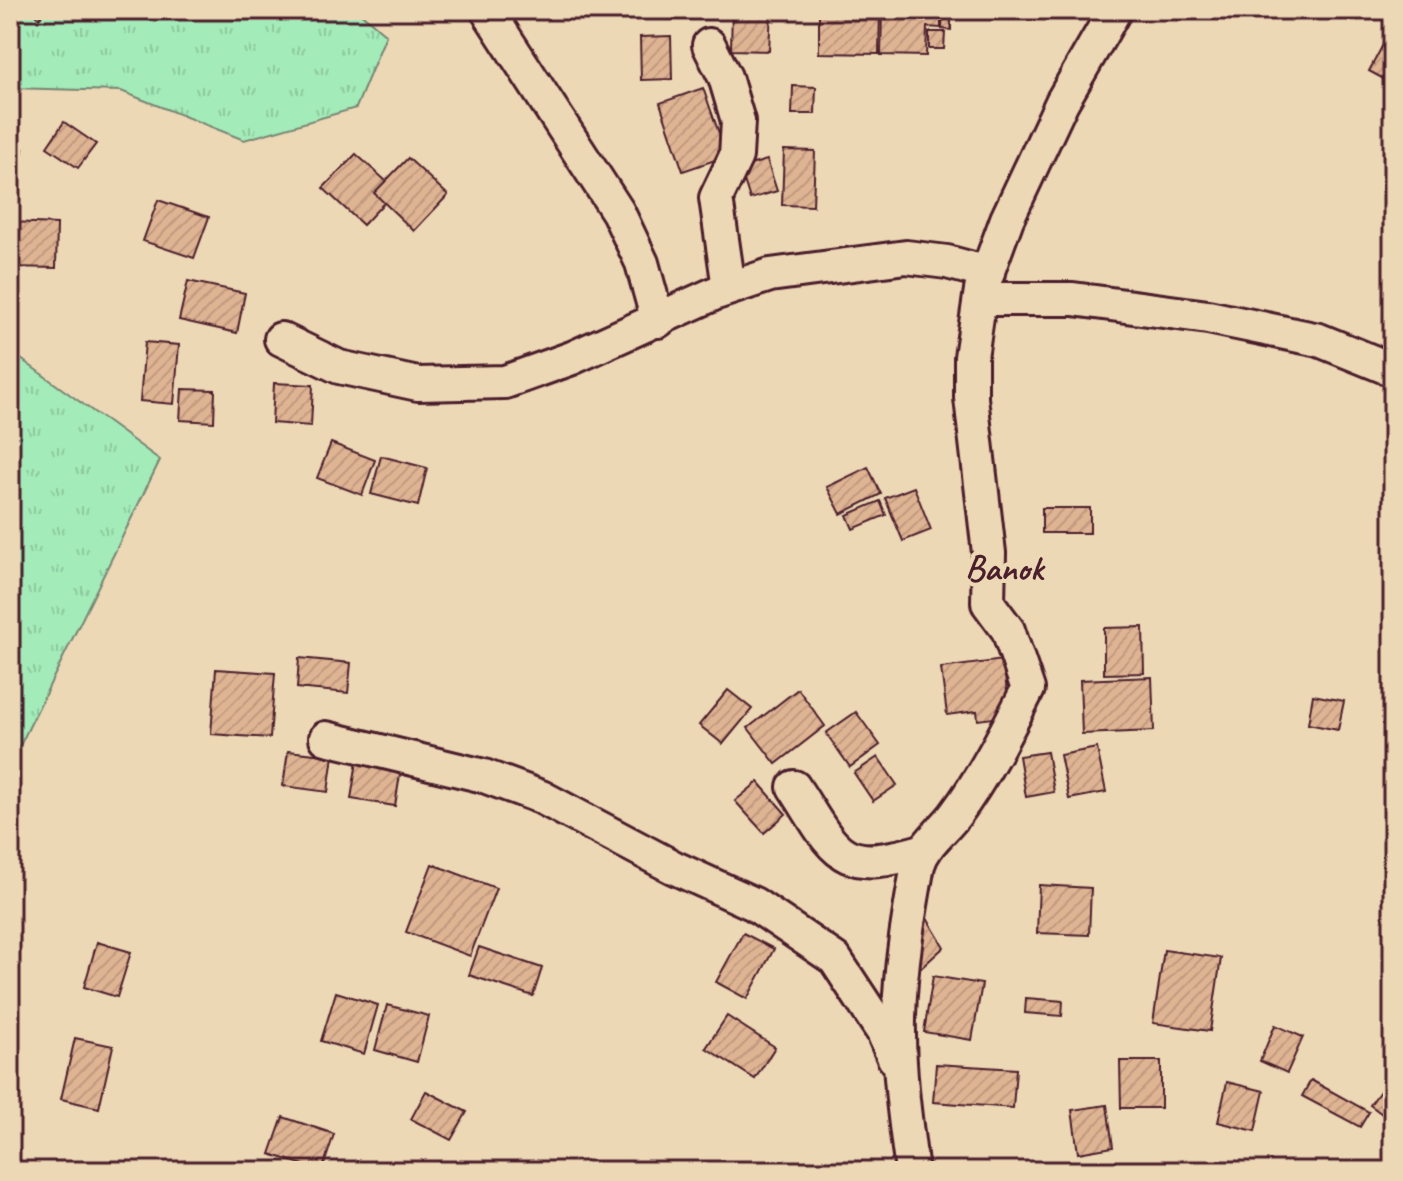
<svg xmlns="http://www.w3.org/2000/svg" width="1403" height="1181" font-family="Caveat,sans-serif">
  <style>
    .grass { fill: url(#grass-tufts); stroke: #768572; stroke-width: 2 }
    .building { fill: url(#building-hatch); stroke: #4a1f2b; stroke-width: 2 }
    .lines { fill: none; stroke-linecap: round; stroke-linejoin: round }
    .minor-casing { stroke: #4a1f2b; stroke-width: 38 }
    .minor { stroke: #edd8b6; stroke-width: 32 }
    .labels { text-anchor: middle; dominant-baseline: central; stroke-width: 8; stroke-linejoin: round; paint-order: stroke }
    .quarter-label { font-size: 36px; font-weight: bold; fill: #4a1f2b; stroke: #edd8b6 }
  </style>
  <defs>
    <pattern id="grass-tufts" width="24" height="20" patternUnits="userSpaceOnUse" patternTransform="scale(2)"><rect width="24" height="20" fill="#a3ebb9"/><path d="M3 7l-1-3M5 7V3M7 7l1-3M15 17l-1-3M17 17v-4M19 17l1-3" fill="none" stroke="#8ec99f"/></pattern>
    <pattern id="building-hatch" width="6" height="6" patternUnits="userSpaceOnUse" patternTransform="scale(2)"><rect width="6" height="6" fill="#dfb493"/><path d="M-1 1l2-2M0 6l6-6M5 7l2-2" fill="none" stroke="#c19a7f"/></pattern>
  </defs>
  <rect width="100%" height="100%" fill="#edd8b6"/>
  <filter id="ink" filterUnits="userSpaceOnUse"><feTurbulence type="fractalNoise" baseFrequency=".0125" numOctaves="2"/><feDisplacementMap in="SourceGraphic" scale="16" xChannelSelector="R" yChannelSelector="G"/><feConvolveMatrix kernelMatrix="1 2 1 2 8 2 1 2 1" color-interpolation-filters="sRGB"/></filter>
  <g filter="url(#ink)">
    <g class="grass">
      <path d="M10 10H357L386 35 356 108 244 140 121 91 10 88Z"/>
      <path d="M10 351 160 460 10 766Z"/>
    </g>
    <g class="building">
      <path d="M32 10H47L39 18Z"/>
      <path d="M732 10H771L769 51 731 50Z"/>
      <path d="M882 10H941V28L927 27 926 56 881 55Z"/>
      <path d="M943 10H951V30L942 29Z"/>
      <path d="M819 11 880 12 879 54 819 53Z"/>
      <path d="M929 32H945L944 49H929Z"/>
      <path d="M671 36 672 79 641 80 640 37Z"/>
      <path d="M1386 39 1393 42V84L1369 71Z"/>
      <path d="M793 86 816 87 815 114H792Z"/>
      <path d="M703 88 727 156 683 171 660 103Z"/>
      <path d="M64 122 96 144 78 168 47 147Z"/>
      <path d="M1393 138V160L1385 156Z"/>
      <path d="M10 147 23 149 14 199 10 198Z"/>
      <path d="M784 150 815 151 813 206 782 205Z"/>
      <path d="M356 154 396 190 363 225 323 188Z"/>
      <path d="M408 158 448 195 414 231 374 193Z"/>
      <path d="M767 160 777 191 750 199 740 168Z"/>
      <path d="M158 200 209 217 194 258 143 241Z"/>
      <path d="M10 222 57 224 56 268 10 267Z"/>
      <path d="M188 281 245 293 237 333 179 320Z"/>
      <path d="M145 342 179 345 174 404 140 401Z"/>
      <path d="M274 383 313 385 311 426 272 423Z"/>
      <path d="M182 389 215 390 214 422 180 420Z"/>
      <path d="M331 443 375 460 362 495 317 478Z"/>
      <path d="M381 456 427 468 418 506 371 494Z"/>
      <path d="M868 467 881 494 841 514 827 487Z"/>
      <path d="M914 487 931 530 903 541 885 498Z"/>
      <path d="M880 501 886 515 853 529 847 515Z"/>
      <rect x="1042" y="508" width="48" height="25"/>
      <path d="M1143 627 1144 673 1104 674V628Z"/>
      <path d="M299 658 351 663 348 693 297 688Z"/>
      <path d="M1003 660 1010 716 978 720 977 711 947 715 941 668Z"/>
      <path d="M216 669 275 673 270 738 211 734Z"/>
      <path d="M1152 677 1154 731 1082 734 1080 680Z"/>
      <path d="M798 689 825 726 776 764 748 728Z"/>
      <path d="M728 690 752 709 723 744 699 725Z"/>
      <path d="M1313 695 1344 701 1338 730 1308 724Z"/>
      <path d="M856 712 880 745 850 767 826 733Z"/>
      <path d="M1097 748 1106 792 1069 799 1060 755Z"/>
      <path d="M288 751 333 756 328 792 283 786Z"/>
      <path d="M1047 752 1054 792 1026 797 1019 756Z"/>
      <path d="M878 757 897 785 873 801 854 773Z"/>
      <path d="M357 761 401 768 395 806 351 799Z"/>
      <path d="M758 782 786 814 764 833 735 801Z"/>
      <path d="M432 864 496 888 470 956 406 932Z"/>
      <path d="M1039 885 1091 888 1089 935 1037 933Z"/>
      <path d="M921 908 944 947 910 978Z"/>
      <path d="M743 933 774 949 747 999 716 982Z"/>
      <path d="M97 942 131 952 117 997 84 987Z"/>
      <path d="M479 947 542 968 533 996 469 975Z"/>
      <path d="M1164 950 1221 958 1210 1031 1153 1023Z"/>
      <path d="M933 976 982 984 972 1040 924 1032Z"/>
      <path d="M336 992 378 1005 364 1054 321 1041Z"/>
      <path d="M1026 998 1063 1001 1062 1016 1025 1013Z"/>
      <path d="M387 1005 429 1016 417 1062 375 1050Z"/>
      <path d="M727 1016 775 1047 755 1079 706 1048Z"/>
      <path d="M1275 1025 1303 1037 1287 1073 1260 1061Z"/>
      <path d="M75 1038 113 1046 99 1108 61 1099Z"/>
      <path d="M1120 1061H1161V1108H1121Z"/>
      <path d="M936 1064 1016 1069 1013 1108 933 1102Z"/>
      <path d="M1393 1073V1122L1370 1105Z"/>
      <path d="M1311 1080 1369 1112 1360 1127 1302 1096Z"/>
      <path d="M1227 1082 1264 1091 1255 1131 1218 1122Z"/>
      <path d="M426 1091 467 1112 451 1140 411 1119Z"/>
      <path d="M1107 1105 1113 1147 1078 1153 1072 1110Z"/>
      <path d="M283 1117 334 1134 322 1171 270 1154Z"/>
    </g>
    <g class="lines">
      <defs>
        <g id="minor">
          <path d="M487 10 618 212 642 263 658 321"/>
          <path d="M709 45 725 77 738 121 736 156 716 198 729 288"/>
          <path d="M980 299H1073L1208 317 1319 340 1393 370"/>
          <path d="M281 339 339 367 418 384 505 382 572 358 716 293 770 275 906 257 947 262 988 273"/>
          <path d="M326 738 484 776 541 797 673 867 754 904 835 959 883 1032 894 1058"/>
          <path d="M794 787C837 853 837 875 922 851"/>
          <path d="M912 1171C905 1120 898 1069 899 1018 900 966 909 915 918 865 924 844 942 832 955 815 984 776 1006 732 1028 689L1008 630 988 603 989 553 971 398V357L981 290 1007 219 1062 102 1115 10"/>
        </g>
      </defs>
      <use href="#minor" class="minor-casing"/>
      <use href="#minor" class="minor"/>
    </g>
  </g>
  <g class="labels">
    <g class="quarter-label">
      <text x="1004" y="568">Banok</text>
    </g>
  </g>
  <rect width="1403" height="1181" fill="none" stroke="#edd8b6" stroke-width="40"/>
  <rect x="20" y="20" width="1363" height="1141" fill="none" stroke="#4a1f2b" stroke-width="3" filter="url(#ink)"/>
</svg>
